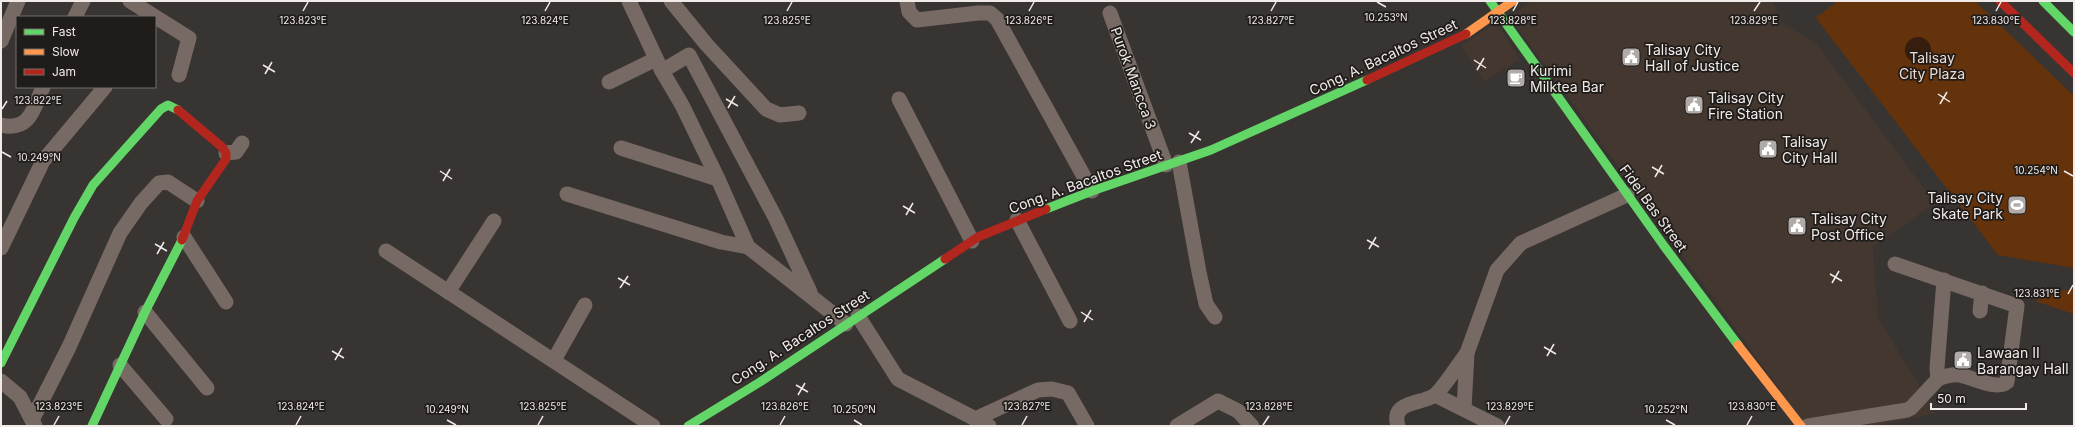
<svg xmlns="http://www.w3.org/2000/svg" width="2075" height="427" font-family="Inter,sans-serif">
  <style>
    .built { fill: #433730 }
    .green { fill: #64330c }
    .water { fill: #361d0d }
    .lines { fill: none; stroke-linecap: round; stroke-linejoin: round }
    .street { stroke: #776a64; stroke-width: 15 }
    .fast { stroke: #63d668; stroke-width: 9 }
    .slow { stroke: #ff974d; stroke-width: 9 }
    .jam { stroke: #b3261e; stroke-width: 9 }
    .ticks { fill: none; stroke: #f0ebe9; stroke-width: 1.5 }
    .labels { text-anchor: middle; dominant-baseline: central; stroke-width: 3.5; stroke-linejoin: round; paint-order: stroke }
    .poi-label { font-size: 14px; fill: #f0ebe9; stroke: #1f1c1a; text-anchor: start }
    .street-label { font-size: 14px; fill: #f0ebe9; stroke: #1f1c1a }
    .park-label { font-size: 14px; fill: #f2dbcd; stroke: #1f1c1a }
    .ticks-label { font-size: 10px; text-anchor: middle; fill: #f0ebe9; stroke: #1f1c1a; stroke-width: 3.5; stroke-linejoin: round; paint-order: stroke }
  </style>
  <rect width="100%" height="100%" fill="#383432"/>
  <g class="built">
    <path d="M1532 1H1773L1780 22 1815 42 1935 203 1873 247 1878 318 1936 413 1877 426H1806L1510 17Z"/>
    <path d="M1496 23 1520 59 1484 82 1461 46Z"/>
  </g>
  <g class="green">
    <path d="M1838 1H1975L2074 96V268L1998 255 1816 18Z"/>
    <path d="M2074 289V314L2035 301 2059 291Z"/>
  </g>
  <circle class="water" cx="1918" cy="50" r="13"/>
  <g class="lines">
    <g class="street">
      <path d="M130 1 189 38 179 75"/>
      <path d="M629 1 662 71 682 105 718 179 748 247 846 324"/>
      <path d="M671 1 707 45 766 109 780 115 799 113"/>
      <path d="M907 1 909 12 917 20 978 13H990L997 19 1092 191"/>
      <path d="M1110 13 1166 165"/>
      <path d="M75 17 83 1"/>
      <path d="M1 41 18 1"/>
      <path d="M662 71 689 55 776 219 810 292"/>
      <path d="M609 82 656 59"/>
      <path d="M899 99 972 241"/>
      <path d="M1 125C30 132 34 108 43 87"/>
      <path d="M621 148 718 179"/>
      <path d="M226 153 236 152 242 143"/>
      <path d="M1179 162 1199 272 1206 304 1215 317"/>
      <path d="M567 194 721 242 748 247"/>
      <path d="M1017 220 1070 321"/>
      <path d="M184 237 226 302"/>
      <path d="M1 248 43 161 105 87"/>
      <path d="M386 251 653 426"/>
      <path d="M448 292 494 221"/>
      <path d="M1980 311 1982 293"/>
      <path d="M145 312 207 388"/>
      <path d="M858 316 898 379 989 426"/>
      <path d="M554 360 585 305"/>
      <path d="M120 365 166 419"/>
      <path d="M1938 379 1937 368 1944 280"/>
      <path d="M1 381 20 397 35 426"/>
      <path d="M1435 395 1497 426"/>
      <path d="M1464 409 1467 353 1497 270 1521 243 1627 195"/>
      <path d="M975 419 1038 390 1052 389 1068 393 1087 426"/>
      <path d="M32 420 69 347 120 233 141 203 159 183 168 182 197 201"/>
      <path d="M1177 426 1218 401 1238 411 1252 426"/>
      <path d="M1398 426C1390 400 1421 405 1435 395 1441 391 1461 361 1467 353"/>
      <path d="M1808 426 1907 410 1911 408 1938 379C1945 376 1953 374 1960 375 1971 377 1997 391 2007 382L2017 306 1895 264"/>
    </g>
    <g class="fast">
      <path d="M1490 1 1664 246 1738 345"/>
      <path d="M2043 1 2074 32"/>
      <path d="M1046 209 1092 191 1211 150 1367 80"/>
      <path d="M1 363 74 218 93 185 161 109 168 105 178 110"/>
      <path d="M92 426 145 312 182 240"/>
      <path d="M688 426 760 382 945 259"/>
    </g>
    <g class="slow">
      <path d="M1466 34 1513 1"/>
      <path d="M1738 345 1801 426"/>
    </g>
    <g class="jam">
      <path d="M2000 1 2074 73"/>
      <path d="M1367 80 1466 34"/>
      <path d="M178 110 222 147 226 153V159L197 201 182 240"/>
      <path d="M945 259 978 237 1046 209"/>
    </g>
  </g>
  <path class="ticks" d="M1377 2 1386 7M303 11 308 2M545 11 550 2M787 11 792 2M1029 11 1034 2M1271 11 1276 2M1513 11 1518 2M1754 11 1760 2M1996 11 2001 2M1474 60 1486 68M263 65 275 72M1477 70 1484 58M265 74 272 62M1938 94 1950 102M726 99 738 106M1940 104 1947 92M728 108 735 96M2 109 7 101M1189 133 1201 140M1191 143 1199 131M2 152 11 157M1652 167 1664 174M440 171 452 179M2064 171 2073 176M1655 177 1662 165M443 181 450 169M903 206 915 213M906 215 913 203M1367 240 1379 247M155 244 167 251M1369 249 1376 237M157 254 164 242M1830 274 1842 281M618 278 630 285M1832 283 1839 271M620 288 628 276M2068 294 2073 285M1081 312 1093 320M1084 322 1091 310M1544 347 1556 354M332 351 344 358M1547 356 1554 344M335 360 342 348M796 385 808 392M798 395 805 383M447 420 456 425M854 420 862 425M1666 420 1675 425M54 425 59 416M296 425 301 416M538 425 543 416M780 425 785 416M1022 425 1027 416M1263 425 1269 416M1505 425 1510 416M1747 425 1752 416"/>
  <defs>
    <symbol id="civic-square" viewBox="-11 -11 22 22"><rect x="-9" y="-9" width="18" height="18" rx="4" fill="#b0aba9" stroke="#1f1c1a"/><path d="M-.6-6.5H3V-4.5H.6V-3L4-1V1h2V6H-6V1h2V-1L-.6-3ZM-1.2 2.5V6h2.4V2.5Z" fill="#fff"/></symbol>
    <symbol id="cafe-square" viewBox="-11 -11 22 22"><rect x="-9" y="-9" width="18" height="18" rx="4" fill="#b0aba9" stroke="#1f1c1a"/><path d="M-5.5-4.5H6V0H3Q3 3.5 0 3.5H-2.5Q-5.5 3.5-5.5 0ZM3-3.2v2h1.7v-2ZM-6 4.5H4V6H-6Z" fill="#fff"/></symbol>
    <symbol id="stadium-square" viewBox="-11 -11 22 22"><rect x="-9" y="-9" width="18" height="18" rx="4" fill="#b0aba9" stroke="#1f1c1a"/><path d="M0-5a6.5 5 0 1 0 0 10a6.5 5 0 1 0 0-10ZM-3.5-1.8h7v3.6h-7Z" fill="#fff"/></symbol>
  </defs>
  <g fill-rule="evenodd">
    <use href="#civic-square" x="1620" y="46" width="22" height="22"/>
    <use href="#cafe-square" x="1505" y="67" width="22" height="22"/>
    <use href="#civic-square" x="1683" y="94" width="22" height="22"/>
    <use href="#civic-square" x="1757" y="138" width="22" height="22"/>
    <use href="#stadium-square" x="2006" y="194" width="22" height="22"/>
    <use href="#civic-square" x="1786" y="215" width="22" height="22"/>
    <use href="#civic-square" x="1952" y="349" width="22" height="22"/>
  </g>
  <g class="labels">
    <g class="poi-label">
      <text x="1645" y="49">Talisay City<tspan x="1645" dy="16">Hall of Justice</tspan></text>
      <text x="1530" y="70">Kurimi<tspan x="1530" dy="16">Milktea Bar</tspan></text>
      <text x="1708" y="97">Talisay City<tspan x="1708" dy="16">Fire Station</tspan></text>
      <text x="1782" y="141">Talisay<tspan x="1782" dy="16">City Hall</tspan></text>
      <text x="2003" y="197" text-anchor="end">Talisay City<tspan x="2003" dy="16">Skate Park</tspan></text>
      <text x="1811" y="218">Talisay City<tspan x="1811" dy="16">Post Office</tspan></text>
      <text x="1977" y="352">Lawaan II<tspan x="1977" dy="16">Barangay Hall</tspan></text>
    </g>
    <g class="street-label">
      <text transform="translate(1383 57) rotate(-25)">Cong. A. Bacaltos Street</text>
      <text transform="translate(1134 78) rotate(70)">Purok Mancca 3</text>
      <text transform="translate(1085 181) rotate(-20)">Cong. A. Bacaltos Street</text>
      <text transform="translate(1654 208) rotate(54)">Fidel Bas Street</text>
      <text transform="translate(800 337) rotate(-33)">Cong. A. Bacaltos Street</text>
    </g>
    <g class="park-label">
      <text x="1932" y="57">Talisay<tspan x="1932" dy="16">City Plaza</tspan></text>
    </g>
  </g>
  <g class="ticks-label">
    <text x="1386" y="21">10.253°N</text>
    <text x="303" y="24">123.823°E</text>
    <text x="545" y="24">123.824°E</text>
    <text x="787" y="24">123.825°E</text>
    <text x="1029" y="24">123.826°E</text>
    <text x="1271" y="24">123.827°E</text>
    <text x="1513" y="24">123.828°E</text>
    <text x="1754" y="24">123.829°E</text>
    <text x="1996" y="24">123.830°E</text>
    <text x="38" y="104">123.822°E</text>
    <text x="39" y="161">10.249°N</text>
    <text x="2036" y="174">10.254°N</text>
    <text x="2037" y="297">123.831°E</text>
    <text x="59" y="410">123.823°E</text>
    <text x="301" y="410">123.824°E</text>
    <text x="543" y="410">123.825°E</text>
    <text x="785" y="410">123.826°E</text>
    <text x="1027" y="410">123.827°E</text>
    <text x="1269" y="410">123.828°E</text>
    <text x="1510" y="410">123.829°E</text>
    <text x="1752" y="410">123.830°E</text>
    <text x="447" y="413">10.249°N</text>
    <text x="854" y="413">10.250°N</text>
    <text x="1666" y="413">10.252°N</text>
  </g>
  <rect width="2075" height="427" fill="none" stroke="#f0ebe9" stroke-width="4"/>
  <rect x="16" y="16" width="140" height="72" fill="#1f1c1a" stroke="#736f6d"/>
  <rect x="24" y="29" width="20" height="6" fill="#63d668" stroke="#736f6d"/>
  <text x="52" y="36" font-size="12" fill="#f0ebe9">Fast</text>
  <rect x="24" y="49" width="20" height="6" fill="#ff974d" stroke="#736f6d"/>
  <text x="52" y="56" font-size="12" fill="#f0ebe9">Slow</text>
  <rect x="24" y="69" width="20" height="6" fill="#b3261e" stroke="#736f6d"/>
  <text x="52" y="76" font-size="12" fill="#f0ebe9">Jam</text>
  <path d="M1931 403v6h95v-6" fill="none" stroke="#f0ebe9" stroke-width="2"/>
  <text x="1937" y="403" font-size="12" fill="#f0ebe9" stroke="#1f1c1a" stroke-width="3" paint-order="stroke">50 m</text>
</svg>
